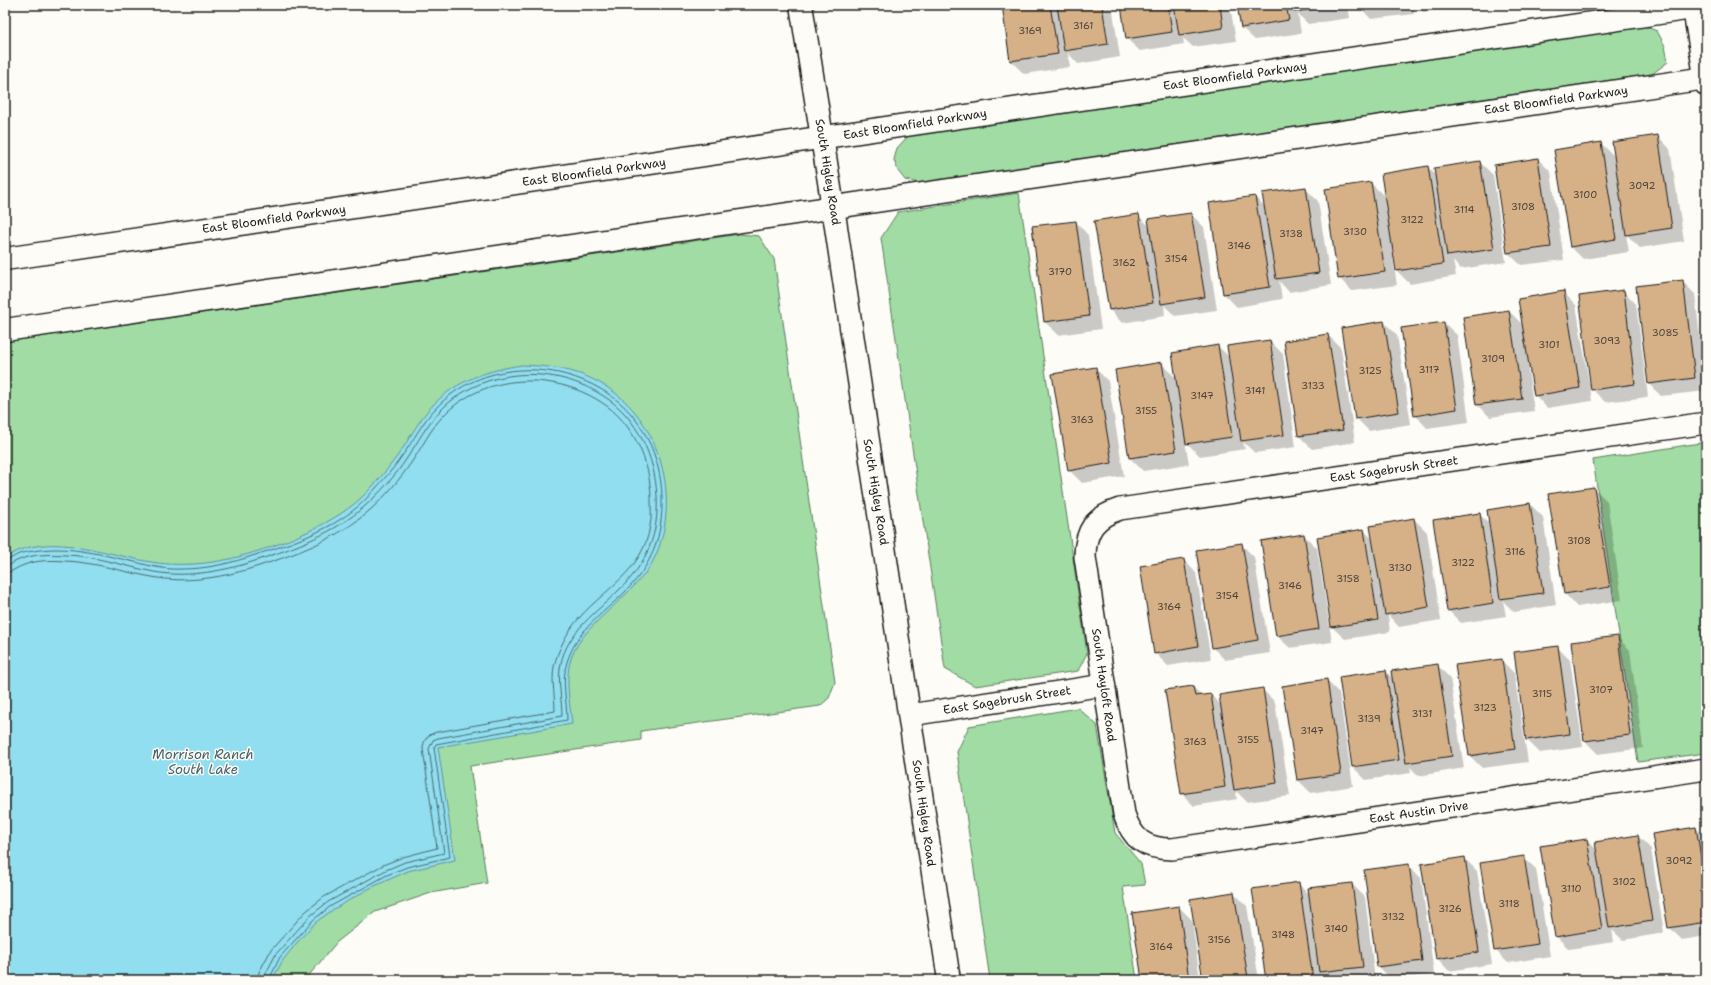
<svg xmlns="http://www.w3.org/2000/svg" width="1711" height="985" font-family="'Shantell Sans',sans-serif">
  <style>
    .green { fill: #a0dca3; stroke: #5e7c60 }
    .water { fill: #90deef; stroke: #62909b }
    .shadow { fill: #0003 }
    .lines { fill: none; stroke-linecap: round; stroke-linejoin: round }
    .shore { stroke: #4a6a70; stroke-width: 1 }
    .building { fill: #d6b188; stroke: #1c1c1c }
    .minor-casing { stroke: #1c1c1c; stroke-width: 24 }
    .tertiary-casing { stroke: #1c1c1c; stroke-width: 25 }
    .secondary-casing { stroke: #1c1c1c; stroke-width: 25 }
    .minor { stroke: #fdfcf7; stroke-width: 21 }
    .tertiary { stroke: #fdfcf7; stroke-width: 22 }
    .secondary { stroke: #fdfcf7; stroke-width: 22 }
    .labels { text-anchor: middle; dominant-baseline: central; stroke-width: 3; stroke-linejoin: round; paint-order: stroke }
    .number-label { font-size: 10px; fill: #4a4137 }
    .street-label { font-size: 12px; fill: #1c1c1c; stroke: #fdfcf7 }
    .water-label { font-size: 13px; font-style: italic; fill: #456066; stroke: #fdfcf7 }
  </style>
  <rect width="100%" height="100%" fill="#fdfcf7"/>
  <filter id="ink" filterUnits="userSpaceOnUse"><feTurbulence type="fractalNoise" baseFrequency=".025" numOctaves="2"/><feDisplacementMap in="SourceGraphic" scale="8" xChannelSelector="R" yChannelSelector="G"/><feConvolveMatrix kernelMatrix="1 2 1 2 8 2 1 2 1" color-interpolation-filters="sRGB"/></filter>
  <g filter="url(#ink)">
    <g class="green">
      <path d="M1644 26 1657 31 1665 46 1668 62 1652 74 919 183 905 180 898 171 894 160 897 148 909 135Z"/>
      <path d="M1019 193 1087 653 1078 671 975 686 945 669 881 238 898 212Z"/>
      <path d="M740 234 759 236 774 259 835 682 829 698 820 706 641 731V740L470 766 487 883 431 893 375 912 337 942 305 980H5V342Z"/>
      <path d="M1706 442V753L1638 762 1593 460Z"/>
      <path d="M1078 708 1097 725 1115 833 1141 864 1145 885 1123 887 1137 980H990L957 752 969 726Z"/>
    </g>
    <path class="water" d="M522 365C548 366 575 369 598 382 658 413 682 494 656 555 638 597 577 623 569 666 566 685 570 705 572 724L438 747 455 860 408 871 370 888 334 909 316 922 299 940 283 960 272 980H5V558C49 528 110 557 158 563 182 566 206 564 230 559 271 549 330 527 361 498 374 486 387 470 398 455 410 439 418 420 433 405 457 380 488 370 522 365Z"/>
    <g class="shadow">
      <path d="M1003 5H1112L1120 57 1078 64 1068 53 1070 67 1024 74 1011 61Z"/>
      <path d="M1122 5H1230L1236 41 1193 47 1183 38 1184 44 1140 51 1127 39Z"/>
      <path d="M1238 5H1348L1350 18 1308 24 1298 14 1301 33 1255 40 1242 28Z"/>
      <path d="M1358 5H1413L1414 14 1371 19Z"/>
      <path d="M1416 5H1468L1423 12Z"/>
      <path d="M1658 136 1670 149 1684 241 1640 248 1626 234 1629 252 1583 259 1570 246 1601 143 1615 157Z"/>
      <path d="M1538 159 1551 172 1564 260 1521 265 1508 253Z"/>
      <path d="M1480 162 1493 175 1506 262 1461 269 1453 261 1456 276 1410 284 1397 271 1395 259H1393L1397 285 1352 291 1339 278 1371 183 1386 198 1428 167 1436 176Z"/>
      <path d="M1305 188 1318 201 1331 285 1289 292 1279 281 1282 299 1237 307 1224 294 1255 197 1265 207Z"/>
      <path d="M1191 214 1204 227 1217 310 1175 316 1164 305 1165 316 1122 323 1110 310 1095 222 1138 215 1150 227Z"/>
      <path d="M1076 222 1088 235 1101 329 1058 335 1045 322 1033 227Z"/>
      <path d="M1682 281 1695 294 1706 391 1661 396 1648 383Z"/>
      <path d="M1624 291 1636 304 1648 397 1605 402 1590 387 1592 401 1547 408 1535 395 1530 369 1528 370 1534 411 1490 417 1477 405 1509 311 1523 325 1564 293 1576 305 1589 383H1591Z"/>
      <path d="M1384 322 1397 335 1411 424 1369 431 1356 418Z"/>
      <path d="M1444 323 1457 335 1469 422 1427 428 1415 415Z"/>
      <path d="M1328 335 1341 348 1355 442 1312 449 1299 436 1285 342Z"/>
      <path d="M1270 341 1283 354 1296 447 1255 453 1243 442 1245 449 1200 456 1185 441 1189 464 1143 471 1130 458 1162 364 1177 379 1218 346 1230 358Z"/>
      <path d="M1095 368 1108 381 1124 476 1082 483 1069 470Z"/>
      <path d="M1594 488 1607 501 1622 600 1577 607 1565 594Z"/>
      <path d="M1530 504 1543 517 1556 605 1514 612 1503 601 1506 616 1461 623 1448 610 1479 514 1490 524Z"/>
      <path d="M1414 519 1427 532 1441 620 1399 627 1388 615 1390 632 1345 639 1332 627 1364 530 1374 541Z"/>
      <path d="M1304 535 1317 548 1332 642 1290 648 1277 636Z"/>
      <path d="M1241 544 1254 557 1270 653 1225 660 1212 647Z"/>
      <path d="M1184 560 1196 573 1211 659 1168 666 1155 653Z"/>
      <path d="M1617 637 1630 650 1643 748 1598 754 1585 741Z"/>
      <path d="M1557 647 1570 660 1583 747 1540 753 1527 740Z"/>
      <path d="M1501 660 1514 673 1528 762 1482 768 1470 756Z"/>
      <path d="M1437 665 1450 678 1464 768 1419 776 1410 767 1411 773 1366 780 1353 767 1386 671 1393 679Z"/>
      <path d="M1326 680 1339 693 1353 786 1311 793 1298 780Z"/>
      <path d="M1193 687 1202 696 1211 695 1222 706 1262 689 1275 702 1290 796 1247 802 1236 791 1237 799 1194 806 1181 793Z"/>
      <path d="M1696 828 1706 838V936L1682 940 1669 927Z"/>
      <path d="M1638 836 1651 849 1664 933 1623 940 1612 930 1614 942 1569 949 1556 936 1587 840 1598 851 1596 842Z"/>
      <path d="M1523 857 1536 869 1550 956 1508 963 1495 950Z"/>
      <path d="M1464 858 1477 871 1492 964 1449 971 1437 958Z"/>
      <path d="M1408 865 1421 878 1434 974 1391 980 1378 967 1365 871Z"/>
      <path d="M1298 883 1310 895 1352 884 1365 897 1375 980H1328L1323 975 1324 980H1267L1253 890Z"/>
      <path d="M1234 893 1247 906 1259 980H1204Z"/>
      <path d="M1179 907 1192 920 1200 980H1143Z"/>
    </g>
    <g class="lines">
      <g class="shore">
        <path d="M5 561C10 560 14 556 19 554 25 552 33 551 40 550 72 546 103 555 135 562 150 566 166 570 182 569 207 569 232 563 255 555 293 543 335 529 364 501 377 487 392 471 402 456 414 440 422 422 436 408 480 361 555 359 607 393 642 415 661 457 662 497 663 537 652 565 624 593 601 615 577 630 567 662 561 680 567 701 567 720L436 744 434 748 450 857 407 867 387 875 331 906 313 920 280 957 269 980"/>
        <path d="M5 567C11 565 13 562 19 560 32 554 51 554 66 555 96 556 124 566 154 572 188 578 225 571 258 560 296 547 335 533 365 506 379 494 397 474 407 458 418 442 426 425 440 411 483 366 555 364 605 397 638 418 655 458 657 496 659 534 647 564 619 590 597 612 568 631 561 663 557 681 562 699 562 716L438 738 433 740 429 749 444 853 405 862 386 870 328 902 310 916 276 954 265 975 264 980"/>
        <path d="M5 573C13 572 17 567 24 565 37 560 52 560 65 561 95 562 123 572 152 577 188 584 225 577 259 566 299 553 339 538 370 510 385 497 400 479 411 463 422 447 430 430 443 416 484 373 553 371 601 402 633 422 651 462 651 500 651 508 652 517 650 526 643 573 601 590 575 623 567 633 560 647 556 659 550 676 555 694 555 711L437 732C428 734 423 740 423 749L437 848 403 857 383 865 324 897 305 912 271 950 259 972 258 980"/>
      </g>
    </g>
    <g class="building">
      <path d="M1002 5H1050L1058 54 1010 61Z"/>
      <path d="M1057 5H1102L1108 44 1064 51Z"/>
      <path d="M1121 5H1168L1172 32 1126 39Z"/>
      <path d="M1174 5H1220L1223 28 1179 35Z"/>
      <path d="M1237 5H1286L1289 20 1241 28Z"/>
      <path d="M1293 5H1338L1294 12Z"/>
      <path d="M1658 135 1672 228 1626 235 1612 142Z"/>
      <path d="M1601 142 1616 239 1570 247 1554 150Z"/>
      <path d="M1538 158 1551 247 1507 253 1494 165Z"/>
      <path d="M1480 161 1494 249 1447 256 1434 168Z"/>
      <path d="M1428 166 1443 264 1396 271 1381 174Z"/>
      <path d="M1371 182 1385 272 1338 279 1325 189Z"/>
      <path d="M1306 187 1319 273 1276 279 1262 193Z"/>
      <path d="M1255 196 1270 287 1223 294 1209 203Z"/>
      <path d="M1191 213 1205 297 1161 304 1148 219Z"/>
      <path d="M1139 214 1153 303 1109 310 1094 221Z"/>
      <path d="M1076 221 1089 316 1044 322 1032 226Z"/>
      <path d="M1683 280 1695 378 1648 384 1636 286Z"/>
      <path d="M1624 290 1635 384 1591 390 1579 296Z"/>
      <path d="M1564 291 1580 388 1534 396 1518 299Z"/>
      <path d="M1509 310 1522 399 1476 405 1463 317Z"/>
      <path d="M1384 321 1399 412 1355 419 1341 328Z"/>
      <path d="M1444 322 1457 409 1414 416 1401 328Z"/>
      <path d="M1328 334 1343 430 1298 436 1284 341Z"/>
      <path d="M1270 340 1284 435 1241 441 1227 346Z"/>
      <path d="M1218 345 1232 437 1186 444 1172 353Z"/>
      <path d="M1162 362 1176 451 1129 458 1115 370Z"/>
      <path d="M1096 367 1112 463 1068 471 1052 374Z"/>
      <path d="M1594 487 1610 587 1564 594 1548 494Z"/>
      <path d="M1530 503 1543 593 1500 599 1487 510Z"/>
      <path d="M1480 513 1493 603 1447 611 1433 520Z"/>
      <path d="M1414 518 1429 607 1385 615 1370 526Z"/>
      <path d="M1364 529 1378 620 1331 627 1317 537Z"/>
      <path d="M1304 534 1319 629 1276 636 1261 541Z"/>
      <path d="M1242 543 1258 640 1212 648 1196 550Z"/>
      <path d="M1184 559 1198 646 1154 654 1140 566Z"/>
      <path d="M1618 636 1630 735 1584 741 1571 642Z"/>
      <path d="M1558 646 1570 734 1526 740 1514 652Z"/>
      <path d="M1502 659 1515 749 1469 756 1455 665Z"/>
      <path d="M1438 664 1452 756 1406 763 1391 671Z"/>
      <path d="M1386 670 1399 760 1352 767 1339 677Z"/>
      <path d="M1327 679 1341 774 1297 780 1282 686Z"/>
      <path d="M1193 686 1195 696 1211 694 1225 787 1181 794 1165 690Z"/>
      <path d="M1263 688 1277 783 1234 790 1219 695Z"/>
      <path d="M1696 827 1706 887V922L1668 928 1652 834Z"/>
      <path d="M1638 835 1652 921 1609 928 1595 842Z"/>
      <path d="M1587 839 1602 929 1555 937 1540 846Z"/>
      <path d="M1524 856 1538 944 1494 951 1480 863Z"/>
      <path d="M1465 857 1479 952 1436 959 1421 864Z"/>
      <path d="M1409 864 1422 961 1377 967 1364 870Z"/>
      <path d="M1299 882 1313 979 1266 980 1252 889Z"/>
      <path d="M1352 883 1363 967 1319 972 1308 888Z"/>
      <path d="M1234 892 1248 978 1238 980H1203L1190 899Z"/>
      <path d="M1179 906 1189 980H1142L1132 913Z"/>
      <path d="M1706 976V980H1696V978Z"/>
    </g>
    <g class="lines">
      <defs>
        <g id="minor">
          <path d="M1693 5 1706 85"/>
          <path d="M1706 423 1120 509C1095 517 1085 530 1085 557L1124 814C1132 839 1145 849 1172 849L1706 769"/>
          <path d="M910 715 1104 685"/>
        </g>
        <g id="tertiary">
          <path d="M5 259 1706 6"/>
          <path d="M5 330 1706 78"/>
        </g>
        <path id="secondary" d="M801 5 833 207 949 980"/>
      </defs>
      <use href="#minor" class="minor-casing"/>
      <use href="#tertiary" class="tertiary-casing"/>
      <use href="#secondary" class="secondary-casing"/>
      <use href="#minor" class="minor"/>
      <use href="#tertiary" class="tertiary"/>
      <use href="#secondary" class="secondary"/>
    </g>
  </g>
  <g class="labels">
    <g class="number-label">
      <text x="1083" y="25">3161</text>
      <text x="1030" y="30">3169</text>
      <text x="1642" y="185">3092</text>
      <text x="1585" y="194">3100</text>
      <text x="1523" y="206">3108</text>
      <text x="1464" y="209">3114</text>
      <text x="1412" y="219">3122</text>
      <text x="1355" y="231">3130</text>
      <text x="1291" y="233">3138</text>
      <text x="1239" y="245">3146</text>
      <text x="1176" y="258">3154</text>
      <text x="1124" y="262">3162</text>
      <text x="1060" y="271">3170</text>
      <text x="1665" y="332">3085</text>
      <text x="1607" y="340">3093</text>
      <text x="1549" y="344">3101</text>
      <text x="1493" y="358">3109</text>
      <text x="1429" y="369">3117</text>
      <text x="1370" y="370">3125</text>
      <text x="1313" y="385">3133</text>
      <text x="1255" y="390">3141</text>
      <text x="1202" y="395">3147</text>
      <text x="1146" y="410">3155</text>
      <text x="1082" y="419">3163</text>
      <text x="1579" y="540">3108</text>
      <text x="1515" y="551">3116</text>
      <text x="1463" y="562">3122</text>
      <text x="1400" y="567">3130</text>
      <text x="1348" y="578">3158</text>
      <text x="1290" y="585">3146</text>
      <text x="1227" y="595">3154</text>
      <text x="1169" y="606">3164</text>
      <text x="1601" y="689">3107</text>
      <text x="1542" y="693">3115</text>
      <text x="1485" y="707">3123</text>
      <text x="1422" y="713">3131</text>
      <text x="1369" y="718">3139</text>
      <text x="1312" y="730">3147</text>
      <text x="1248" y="739">3155</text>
      <text x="1195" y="741">3163</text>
      <text x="1679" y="860">3092</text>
      <text x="1624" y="881">3102</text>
      <text x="1571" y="888">3110</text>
      <text x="1509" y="903">3118</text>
      <text x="1450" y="908">3126</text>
      <text x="1393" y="916">3132</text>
      <text x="1336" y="928">3140</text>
      <text x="1283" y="934">3148</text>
      <text x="1219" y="939">3156</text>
      <text x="1161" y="946">3164</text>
    </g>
    <g class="street-label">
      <text transform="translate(1235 76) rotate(-8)">East Bloomfield Parkway</text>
      <text transform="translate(1556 100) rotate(-8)">East Bloomfield Parkway</text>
      <text transform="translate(915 124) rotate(-9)">East Bloomfield Parkway</text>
      <text transform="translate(594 172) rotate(-8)">East Bloomfield Parkway</text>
      <text transform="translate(828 172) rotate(81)">South Higley Road</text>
      <text transform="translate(274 219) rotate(-8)">East Bloomfield Parkway</text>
      <text transform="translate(1394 469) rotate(-8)">East Sagebrush Street</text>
      <text transform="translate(876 492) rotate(81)">South Higley Road</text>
      <text transform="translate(1104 685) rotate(82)">South Hayloft Road</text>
      <text transform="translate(1007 700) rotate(-9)">East Sagebrush Street</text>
      <text transform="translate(1419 812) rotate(-8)">East Austin Drive</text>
      <text transform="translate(924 813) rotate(82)">South Higley Road</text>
    </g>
    <g class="water-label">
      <text x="203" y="754">Morrison Ranch<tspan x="203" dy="15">South Lake</tspan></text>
    </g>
  </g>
  <rect width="1711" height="985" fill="none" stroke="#fdfcf7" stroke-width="20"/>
  <rect x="10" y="10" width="1691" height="965" fill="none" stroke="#1c1c1c" stroke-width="1.5" filter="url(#ink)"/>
</svg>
